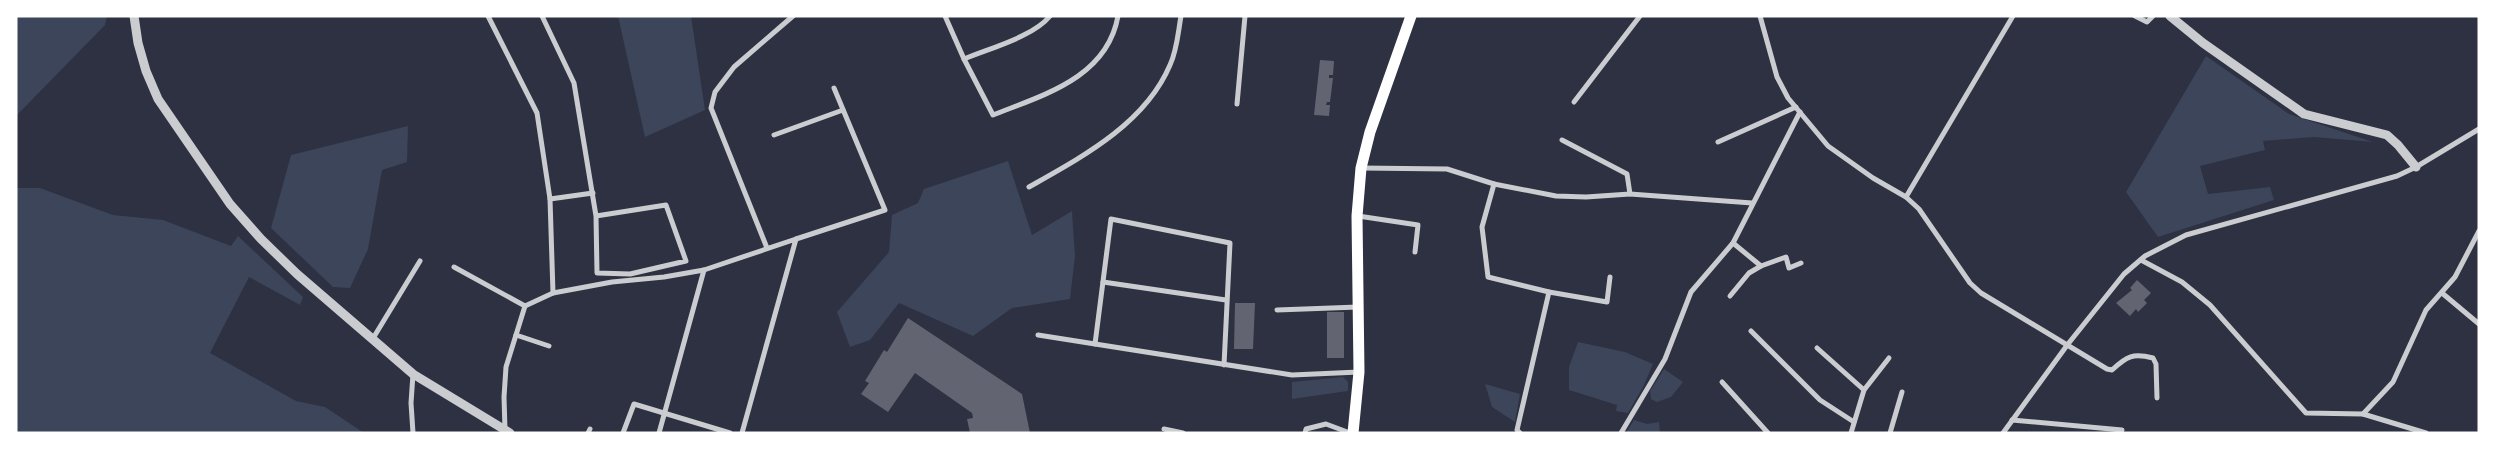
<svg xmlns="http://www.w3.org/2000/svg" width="2495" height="449" font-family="'Libre Baskerville',serif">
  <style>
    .green { fill: #3c4559 }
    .building { fill: #626471 }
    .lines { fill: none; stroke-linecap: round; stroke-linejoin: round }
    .minor { stroke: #caccd0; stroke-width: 5 }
    .tertiary { stroke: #caccd0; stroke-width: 9 }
    .primary { stroke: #fff; stroke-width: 11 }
  </style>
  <rect width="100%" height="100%" fill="#2d3142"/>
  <g class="green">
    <path d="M16 16H107L105 25 16 116Z"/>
    <path d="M618 16H691L705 110 645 137Z"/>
    <path d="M2206 56 2289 114 2373 142 2314 137 2263 141 2265 150 2200 166 2208 194 2270 187 2274 200 2158 237 2126 192Z"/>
    <path d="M408 126 407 162 382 170 368 249 350 288 333 287 271 228 291 155Z"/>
    <path d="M1008 161 1032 235 1072 211 1075 256 1070 299 1012 308 973 336 899 303 870 340 850 347 837 312 889 252 892 215 918 203 924 189Z"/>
    <path d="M16 188H40L113 215 163 220 231 246 238 236 303 297 300 305 249 277 210 353 296 401 325 407 364 433H16Z"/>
    <path d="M1578 342 1625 352 1653 364 1643 387 1628 413 1616 411 1617 405 1569 390V367Z"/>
    <path d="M1664 369 1683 382 1671 397 1657 402 1651 399 1650 391Z"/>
    <path d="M1343 377 1348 382V391L1292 399V382Z"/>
    <path d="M1485 384 1520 394 1515 422 1492 407Z"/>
    <path d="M1634 420 1647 424 1659 422 1660 433H1626Z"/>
  </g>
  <g class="building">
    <path d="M1320 60 1334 61 1333 75H1329V78H1333L1330 102H1327L1326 105H1330L1329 116 1314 115Z"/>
    <path d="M2137 280 2151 293 2144 300 2147 303 2138 312 2136 309 2130 316 2116 303 2132 290 2130 288Z"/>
    <path d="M1235 303H1255L1253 349H1234Z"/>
    <rect x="1327" y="312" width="17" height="46"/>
    <path d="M908 318 1022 394 1030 433H970L967 419 973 418 972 413 915 373 888 412 861 394 869 383 865 381 884 350 887 352Z"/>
  </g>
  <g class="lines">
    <g class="minor">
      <path d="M488 16 537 113 550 199 553 293 525 306"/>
      <path d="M542 16 574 83 596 216 597 273 630 274 686 261 666 205 596 216"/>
      <path d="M945 16 964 59"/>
      <path d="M1050 16C1033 37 990 48 964 59L993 115C1043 95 1107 78 1118 16"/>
      <path d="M1760 16 1777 77 1788 98 1828 146 1873 178 1906 197"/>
      <path d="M2013 16 1906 197 1919 209 1970 283 1981 293 2107 369 2112 370C2127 356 2133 353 2153 358L2156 364 2157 398"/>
      <path d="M2135 16 2147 22 2153 16"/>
      <path d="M1574 102 1640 16"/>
      <path d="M1237 104 1245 16"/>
      <path d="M774 135 843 110"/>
      <path d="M1718 142 1796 107"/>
      <path d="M1361 168 1447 169 1494 184 1482 227 1488 277 1549 292 1607 302 1610 277"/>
      <path d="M1494 184 1556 196 1586 197 1630 194 1627 174 1562 140"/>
      <path d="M1029 187C1082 157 1145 124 1170 65 1177 50 1178 33 1181 16"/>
      <path d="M1630 194 1752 203"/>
      <path d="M550 199 593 193"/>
      <path d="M1358 216 1418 225 1415 252"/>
      <path d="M796 239 885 210 834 88"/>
      <path d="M1733 243 1761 266 1786 257 1789 268 1801 263"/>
      <path d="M767 248 711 108 715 92 734 67 793 16"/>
      <path d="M2141 260 2182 282 2210 305 2306 413 2363 414 2426 433"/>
      <path d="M454 267 525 306 506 367 504 397 505 430"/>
      <path d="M1103 282 1226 300"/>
      <path d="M553 293 612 282 664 277 704 270 796 239 742 433"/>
      <path d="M2442 293 2479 324"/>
      <path d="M1730 296 1749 273 1761 266"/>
      <path d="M1277 310 1358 307"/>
      <path d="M1751 331 1820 400 1854 422"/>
      <path d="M516 335 549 346"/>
      <path d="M1038 335 1292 375 1359 372"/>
      <path d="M372 340 420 261"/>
      <path d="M1095 344 1111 219 1230 243 1224 365"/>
      <path d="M1817 348 1864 390 1851 433"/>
      <path d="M1722 382 1768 433"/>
      <path d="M1864 390 1889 358"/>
      <path d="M2363 414 2393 382 2426 310 2455 277 2479 231"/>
      <path d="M2012 420 2122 430"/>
      <path d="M1164 429 1183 433"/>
      <path d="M413 433 411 403 413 374"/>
      <path d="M588 433 590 429"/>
      <path d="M623 433 634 404 730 433"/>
      <path d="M659 433 704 270"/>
      <path d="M1305 433 1306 429 1326 424 1350 433"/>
      <path d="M1520 433 1517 430 1549 292"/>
      <path d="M1621 433 1665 359 1691 292 1733 243 1800 112"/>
      <path d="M1890 433 1902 392"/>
      <path d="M2003 433 2068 344 2124 274 2145 256 2186 235 2397 176 2416 167 2479 129"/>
    </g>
    <g class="tertiary">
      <path d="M134 16 138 43 146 71 158 99 230 204 261 239 297 274 413 374 510 433"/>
      <path d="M2170 16 2203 43 2304 114 2387 135 2398 145 2416 167"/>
    </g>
    <path class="primary" d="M1353 433 1359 372 1357 216 1361 168 1370 132 1411 16"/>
  </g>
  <rect width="2495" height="449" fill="none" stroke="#ffffff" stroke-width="35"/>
</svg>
